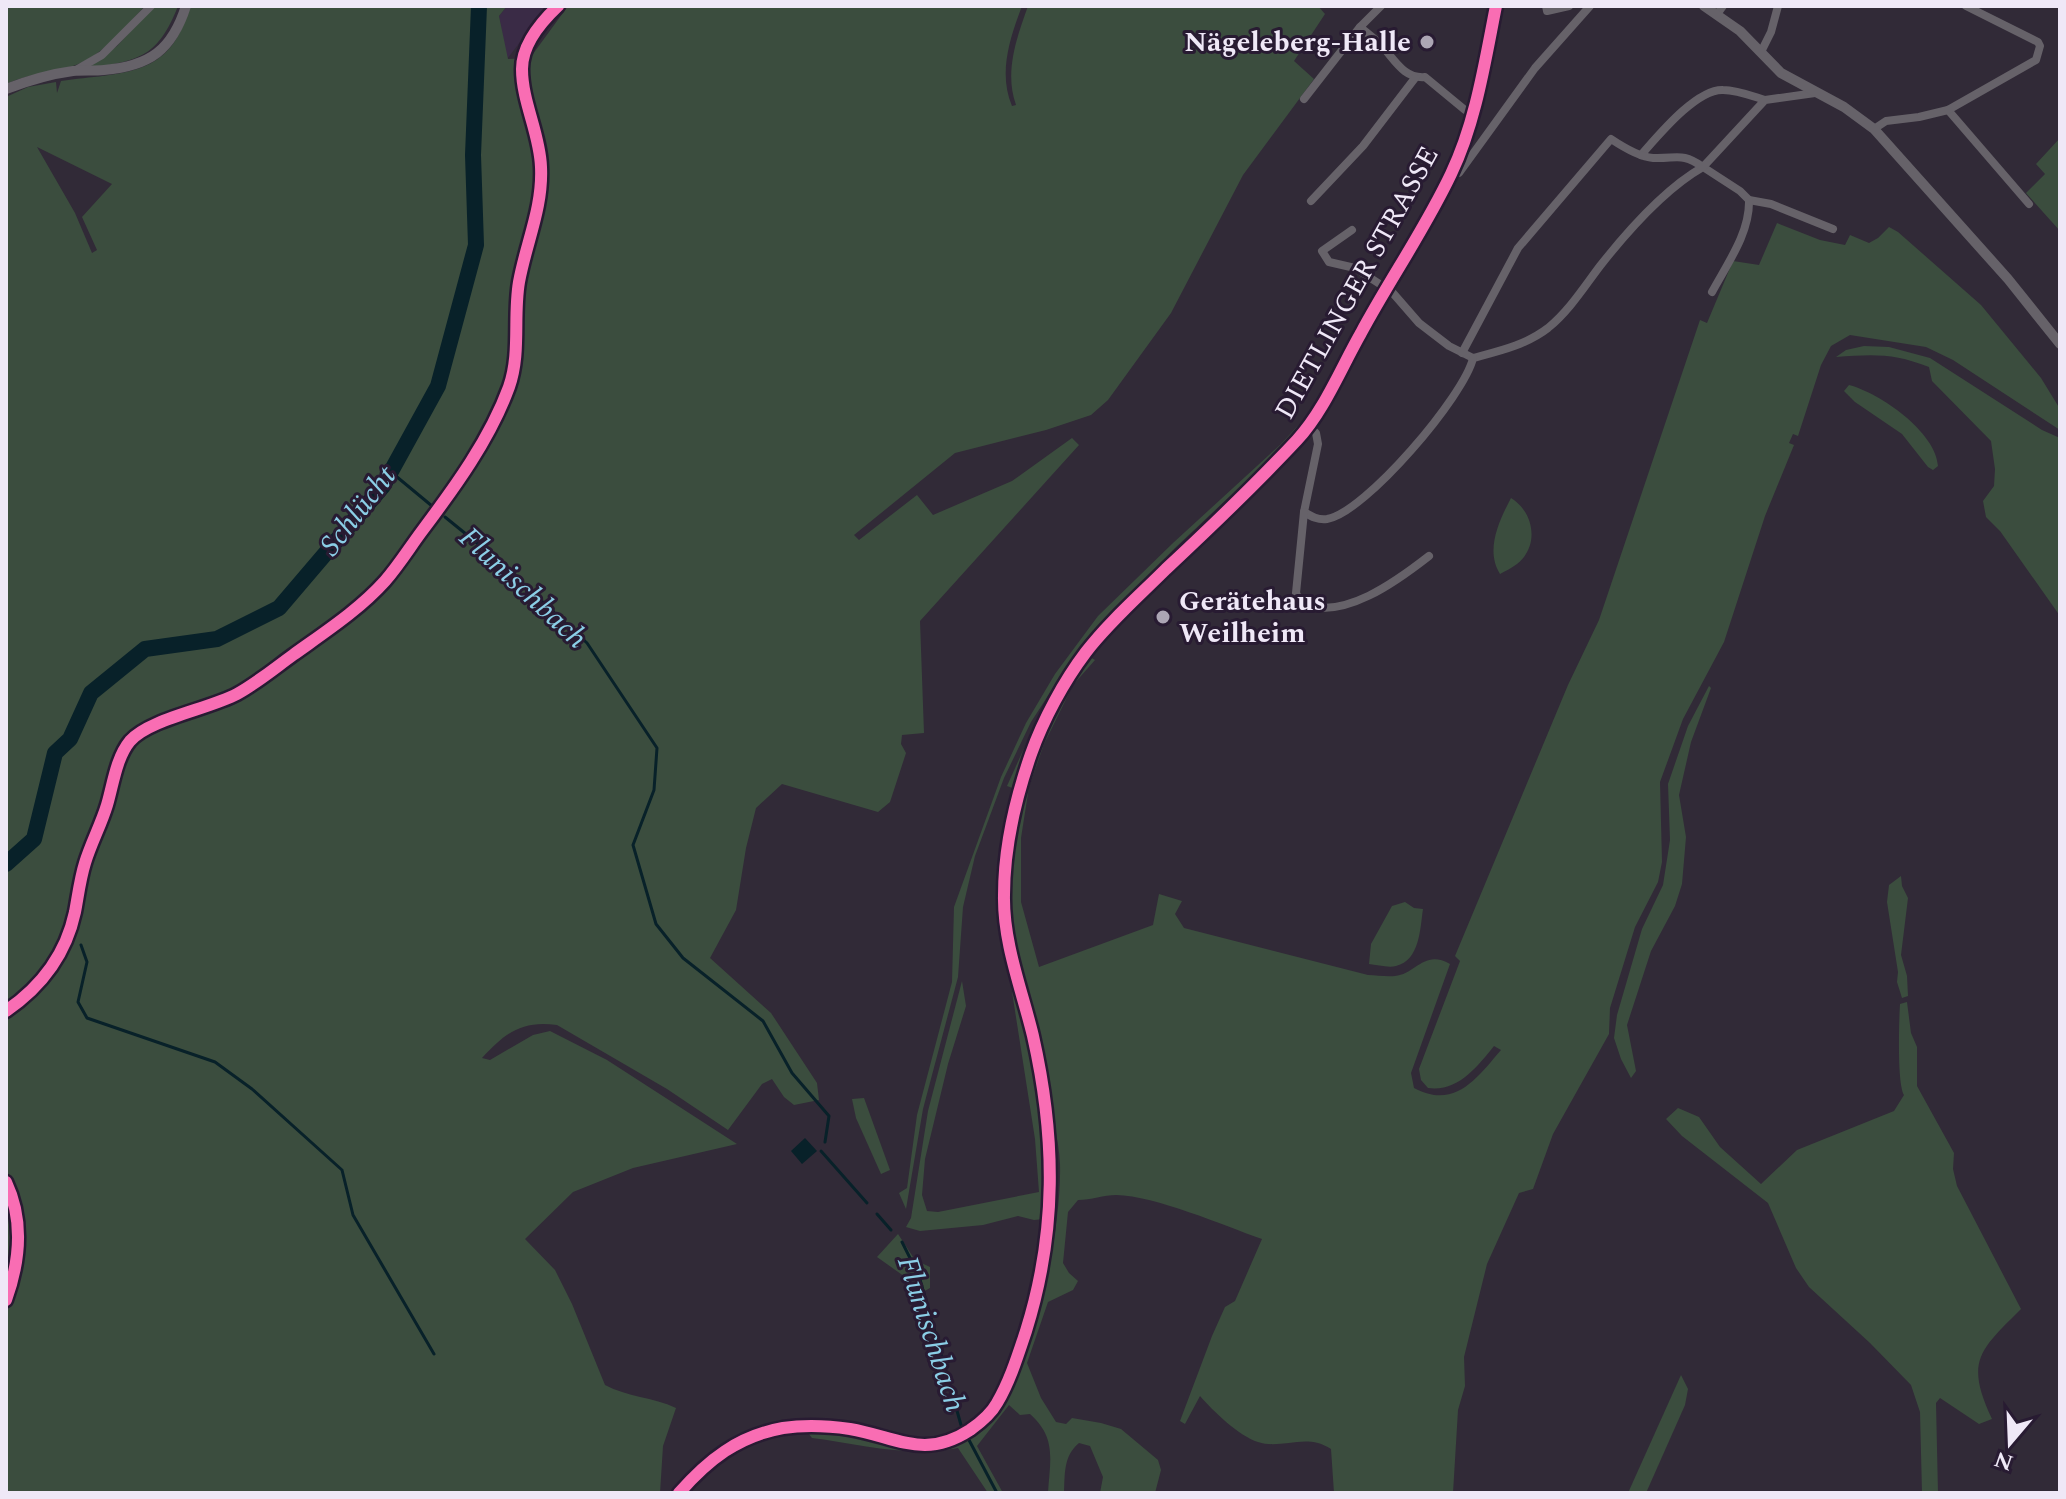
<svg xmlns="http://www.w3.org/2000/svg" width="2066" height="1499" font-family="Spectral,serif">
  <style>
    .built { fill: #3a2b46 }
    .green { fill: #3b4d3e; fill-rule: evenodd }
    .water { fill: #082129 }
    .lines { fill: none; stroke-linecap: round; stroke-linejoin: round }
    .stream { stroke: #082129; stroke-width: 3 }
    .river { stroke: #082129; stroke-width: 16 }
    .minor { stroke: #666269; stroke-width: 8 }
    .tertiary { stroke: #666269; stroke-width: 10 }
    .secondary { stroke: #68656d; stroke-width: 11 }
    .cycleway-casing { stroke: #281b32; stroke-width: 17 }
    .cycleway { stroke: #f96db3; stroke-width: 12 }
    .poi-dot { fill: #aca6b4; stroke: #281b32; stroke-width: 3 }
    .labels { text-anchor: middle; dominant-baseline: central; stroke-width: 6; stroke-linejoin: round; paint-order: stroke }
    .poi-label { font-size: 28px; font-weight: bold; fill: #efe8f7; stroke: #281b32; text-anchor: end }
    .street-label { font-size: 28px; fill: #efe8f7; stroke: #281b32 }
    .water-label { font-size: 30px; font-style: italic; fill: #8bcee6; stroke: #281b32 }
  </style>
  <rect width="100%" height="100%" fill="#312a37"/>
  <path class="built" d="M507 6H548L507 59 499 16Z"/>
  <g class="green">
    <path d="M6 6H145C127 25 108 49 85 61 61 73 32 72 6 84Z"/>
    <path d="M154 6H178C158 57 139 61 88 68L117 46Z"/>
    <path d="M189 6H507L499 16 508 59 530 58 568 6H1022C1010 38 998 73 1012 106L1016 105C1004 72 1017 37 1028 6H1318L1325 14 1294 61 1314 79 1243 175 1171 313 1108 400 1091 415 1046 430 955 453 854 535 859 540 917 495 933 515 1012 481 1072 438 1079 445 920 621 924 733 902 735 901 744 906 753 890 802 878 812 782 784 756 808 746 848 736 910 710 958 771 1013 817 1083 819 1100 794 1105 784 1097 772 1079 762 1084 728 1130 667 1089 557 1025C522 1020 505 1033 482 1058L490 1060 533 1035 550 1031 607 1060 737 1144 633 1168 573 1192 525 1239 555 1270 572 1304 605 1385C627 1397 653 1397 676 1408L663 1446 660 1493H6V97L28 87 56 82 57 93 61 81C122 72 172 79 189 6ZM37 147 112 184 82 217 97 250 92 253 75 213Z"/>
    <path d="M2060 138V231L2026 193 2045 174 2036 164Z"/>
    <path d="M1777 223 1820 240 1845 245 1850 235 1869 243 1878 238 1889 227 1898 232 1981 305 2041 378 2060 409V430L1953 360 1926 347 1850 335 1831 346 1821 365 1798 436 1793 434 1789 443 1794 445 1765 516 1724 642 1683 719 1660 782 1662 862 1658 882 1635 927 1610 1008 1609 1034 1553 1134 1533 1189 1519 1193 1487 1264 1464 1357 1465 1386 1458 1410 1453 1493H1334L1331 1449C1306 1432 1282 1450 1258 1442 1239 1436 1213 1411 1200 1396L1185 1424 1180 1421 1212 1336 1225 1307 1235 1301 1262 1239C1222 1225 1156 1196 1116 1195 1104 1195 1091 1200 1078 1200L1068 1212 1063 1263 1069 1273 1078 1281 1073 1290 1048 1302 1027 1363 1041 1398 1056 1422 1066 1424 1072 1418 1101 1423 1121 1429 1158 1460 1161 1470 1155 1493H1100L1103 1477 1090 1446 1079 1443C1063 1456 1065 1475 1064 1493H1048C1050 1460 1057 1438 1030 1414L1020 1415 1009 1405 977 1446 1003 1493H988L958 1448C910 1458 859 1444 812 1438L805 1429C819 1430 833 1430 847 1433 880 1438 913 1456 948 1447 964 1443 982 1431 993 1418 1034 1368 1062 1229 1060 1164 1059 1139 1051 1112 1047 1087 1040 1051 1032 1016 1024 981 1017 953 1009 926 1007 898 1004 848 1028 768 1050 723 1061 703 1071 670 1090 657L1095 660 1073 685 1044 744 1029 787 1021 838V902L1039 967 1153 925 1159 894 1182 901 1175 914 1184 928 1368 975C1376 975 1386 977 1395 976 1416 974 1424 949 1450 964L1411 1073 1414 1088C1455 1110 1477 1078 1501 1050L1494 1046C1477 1067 1458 1092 1428 1088L1421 1080 1419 1069 1460 961 1455 956 1568 685 1599 620 1700 320 1707 323 1733 261 1759 265Z"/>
    <path d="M1864 346 1889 347 1930 358 2042 430 2060 438V616L2000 531 1986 517 1983 501 1994 486 1995 469 1991 441 1932 381 1929 367C1894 353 1873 354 1836 357L1846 350Z"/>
    <path d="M1849 385C1880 393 1936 432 1938 466L1933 470 1928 467 1902 434 1855 402 1844 391Z"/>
    <path d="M1316 401 1318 403 1307 421 1282 447 1175 548 1116 609 1053 688 1031 722 1004 778 975 856 963 907 958 977 923 1109 906 1209 899 1193 907 1188 917 1115 952 982 954 907 1001 777 1026 723 1055 674 1098 616 1173 543 1281 444 1303 420Z"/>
    <path d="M1511 498C1534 512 1540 546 1517 564 1512 568 1505 571 1500 574 1485 550 1499 521 1511 498Z"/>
    <path d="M1709 686 1711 688 1691 742 1679 795 1686 837 1682 884 1675 906 1651 951 1627 1025 1636 1071 1631 1078 1621 1059 1614 1038 1617 1015 1642 929 1663 885 1670 840 1668 784 1688 726Z"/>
    <path d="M1054 694 1015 789 1007 786 1035 724Z"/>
    <path d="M1901 876 1902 886 1908 898 1901 955 1907 976 1908 996 1902 998 1897 982 1898 972 1887 902 1889 885Z"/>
    <path d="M1405 902 1414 908 1423 909C1420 929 1420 960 1396 966 1389 968 1377 965 1369 964L1371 944 1392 906Z"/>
    <path d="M1003 934 1027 1037 1049 1159 1044 1219 1034 1220 1018 1216 983 1225 920 1231 906 1227 911 1218 928 1111 962 981 966 1006 948 1064 925 1159 922 1195 927 1211 938 1212 1039 1192 1035 1139Z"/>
    <path d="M1907 1002 1911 1033 1917 1047V1086L1954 1153 1953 1169 1957 1186 2021 1309C1979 1351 1965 1361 1992 1419L1979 1424 1940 1398 1936 1403 1938 1493H1922L1920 1412 1911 1385 1870 1343 1809 1287 1796 1268 1768 1203 1682 1136 1666 1119 1678 1108 1699 1117 1720 1147 1761 1184 1797 1150 1894 1111 1904 1095C1897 1083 1899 1021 1900 1004Z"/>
    <path d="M864 1098 890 1170 881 1174 856 1118 852 1099Z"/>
    <path d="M898 1234 915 1260 930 1267V1288L921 1293 908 1279 877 1257Z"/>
    <path d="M1681 1375 1688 1389 1685 1405 1646 1493H1628Z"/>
  </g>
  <path class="water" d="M805 1138 817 1151 802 1164 791 1151Z"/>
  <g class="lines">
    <g class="stream">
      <path d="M391 472 432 506"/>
      <path d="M445 517 493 556 587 643 657 748 654 790 633 845 656 924 683 958 763 1021 792 1073 829 1116 825 1142"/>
      <path d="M81 945 87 962 78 1002 87 1018 215 1062 252 1089 342 1170 353 1215 434 1354"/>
      <path d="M821 1151 867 1203"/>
      <path d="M877 1214 891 1230"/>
      <path d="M902 1242 919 1276 961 1425"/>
      <path d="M969 1440 997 1493"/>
    </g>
    <path class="river" d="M6 864 34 839 55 753 70 739 91 693 145 649 217 639 279 608 383 486 438 386 476 245 473 155 479 6"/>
    <g class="minor">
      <path d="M1381 6 1360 27C1367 33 1374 38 1380 44 1394 58 1403 79 1425 77L1465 110 1472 112"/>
      <path d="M1546 6 1547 11 1569 6"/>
      <path d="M1718 13 1723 6"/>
      <path d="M1761 52 1771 32 1778 6"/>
      <path d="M76 70 102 55 151 6"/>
      <path d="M1304 99 1360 27"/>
      <path d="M1948 110 2029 204"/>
      <path d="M1874 129 1886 121 1919 117 1948 110 2036 60 2040 46 2038 42 1966 6"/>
      <path d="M1641 155C1658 136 1696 89 1723 90 1737 90 1752 96 1765 100"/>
      <path d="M1453 170 1459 173 1535 68 1590 6"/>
      <path d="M1749 200 1771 204 1833 229"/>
      <path d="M1311 201 1363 146 1415 78"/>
      <path d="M1352 230 1322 251 1329 262 1355 268 1392 292 1419 323 1449 346 1473 358C1499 351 1526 345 1548 328 1569 311 1584 287 1600 266 1626 233 1666 188 1703 167L1740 191 1749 200C1750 233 1727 264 1712 292"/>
      <path d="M1462 353 1518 248 1611 139C1623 147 1639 157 1653 158 1678 159 1681 152 1703 167L1765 100 1815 93"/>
      <path d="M1309 426 1316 433 1318 444 1304 512C1312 517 1318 520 1327 519 1365 513 1465 395 1473 358"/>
      <path d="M1304 512 1296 593 1301 604C1343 621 1397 581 1429 556"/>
    </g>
    <g class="tertiary">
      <path d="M1704 6 1740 31 1781 73 1844 107 1874 129 2008 279 2060 344"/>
      <path d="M6 89C27 81 50 74 73 71 83 70 94 71 104 70 150 66 172 50 186 6"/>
      <path d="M679 1493C708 1460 738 1436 783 1428 804 1425 829 1426 850 1429 897 1437 924 1460 970 1430 980 1423 991 1414 997 1403 1010 1381 1018 1355 1026 1331 1057 1232 1056 1138 1033 1036 1022 990 1003 943 1004 895 1004 846 1015 800 1031 754 1043 720 1064 681 1086 652 1109 622 1139 596 1166 569 1211 527 1255 485 1297 440 1324 411 1341 368 1361 333 1390 279 1425 229 1451 174 1476 122 1485 61 1496 6"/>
    </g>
    <g class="secondary">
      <path d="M6 1011C41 987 66 954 75 912 78 896 80 879 85 863 91 843 101 825 107 805 113 785 116 758 130 741 149 719 209 709 237 694 257 683 275 668 293 655 325 632 359 610 385 581 399 565 410 547 422 531 455 487 490 439 509 387 521 353 513 317 519 282 526 243 543 208 541 167 540 134 522 102 522 69 522 45 541 22 558 6"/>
      <path d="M6 1182C24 1220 20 1261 6 1300"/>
    </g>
    <defs>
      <g id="cycleway">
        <path d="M6 1011C41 987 66 954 75 912 78 896 80 879 85 863 91 843 101 825 107 805 113 785 116 758 130 741 149 719 209 709 237 694 257 683 275 668 293 655 325 632 359 610 385 581 399 565 410 547 422 531 455 487 490 439 509 387 521 353 513 317 519 282 526 243 543 208 541 167 540 134 522 102 522 69 522 45 541 22 558 6"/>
        <path d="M6 1182C24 1220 20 1261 6 1300"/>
        <path d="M679 1493C708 1460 738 1436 783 1428 804 1425 829 1426 850 1429 897 1437 924 1460 970 1430 980 1423 991 1414 997 1403 1010 1381 1018 1355 1026 1331 1057 1232 1056 1138 1033 1036 1022 990 1003 943 1004 895 1004 846 1015 800 1031 754 1043 720 1064 681 1086 652 1109 622 1139 596 1166 569 1211 527 1255 485 1297 440 1324 411 1341 368 1361 333 1390 279 1425 229 1451 174 1476 122 1485 61 1496 6"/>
      </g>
    </defs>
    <use href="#cycleway" class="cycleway-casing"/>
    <use href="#cycleway" class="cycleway"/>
  </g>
  <g class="poi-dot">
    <circle cx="1427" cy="42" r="8"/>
    <circle cx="1163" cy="617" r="8"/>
  </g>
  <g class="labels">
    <g class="poi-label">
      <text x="1411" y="42">Nägeleberg-Halle</text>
      <text x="1179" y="601" text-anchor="start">Gerätehaus<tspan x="1179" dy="32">Weilheim</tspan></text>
    </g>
    <g class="street-label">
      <text transform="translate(1357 283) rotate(-61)">DIETLINGER STRASSE</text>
    </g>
    <g class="water-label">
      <text transform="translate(358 511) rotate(-52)">Schlücht</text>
      <text transform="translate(523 588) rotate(43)">Flunischbach</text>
      <text transform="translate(931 1334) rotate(72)">Flunischbach</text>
    </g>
  </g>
  <rect width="2066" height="1499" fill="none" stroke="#efe8f7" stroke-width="16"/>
  <g transform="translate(2010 1443) rotate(199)" stroke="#281b32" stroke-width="6" paint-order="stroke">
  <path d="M0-6L14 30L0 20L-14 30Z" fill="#efe8f7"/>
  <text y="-12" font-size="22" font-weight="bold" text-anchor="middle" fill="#efe8f7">N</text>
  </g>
</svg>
